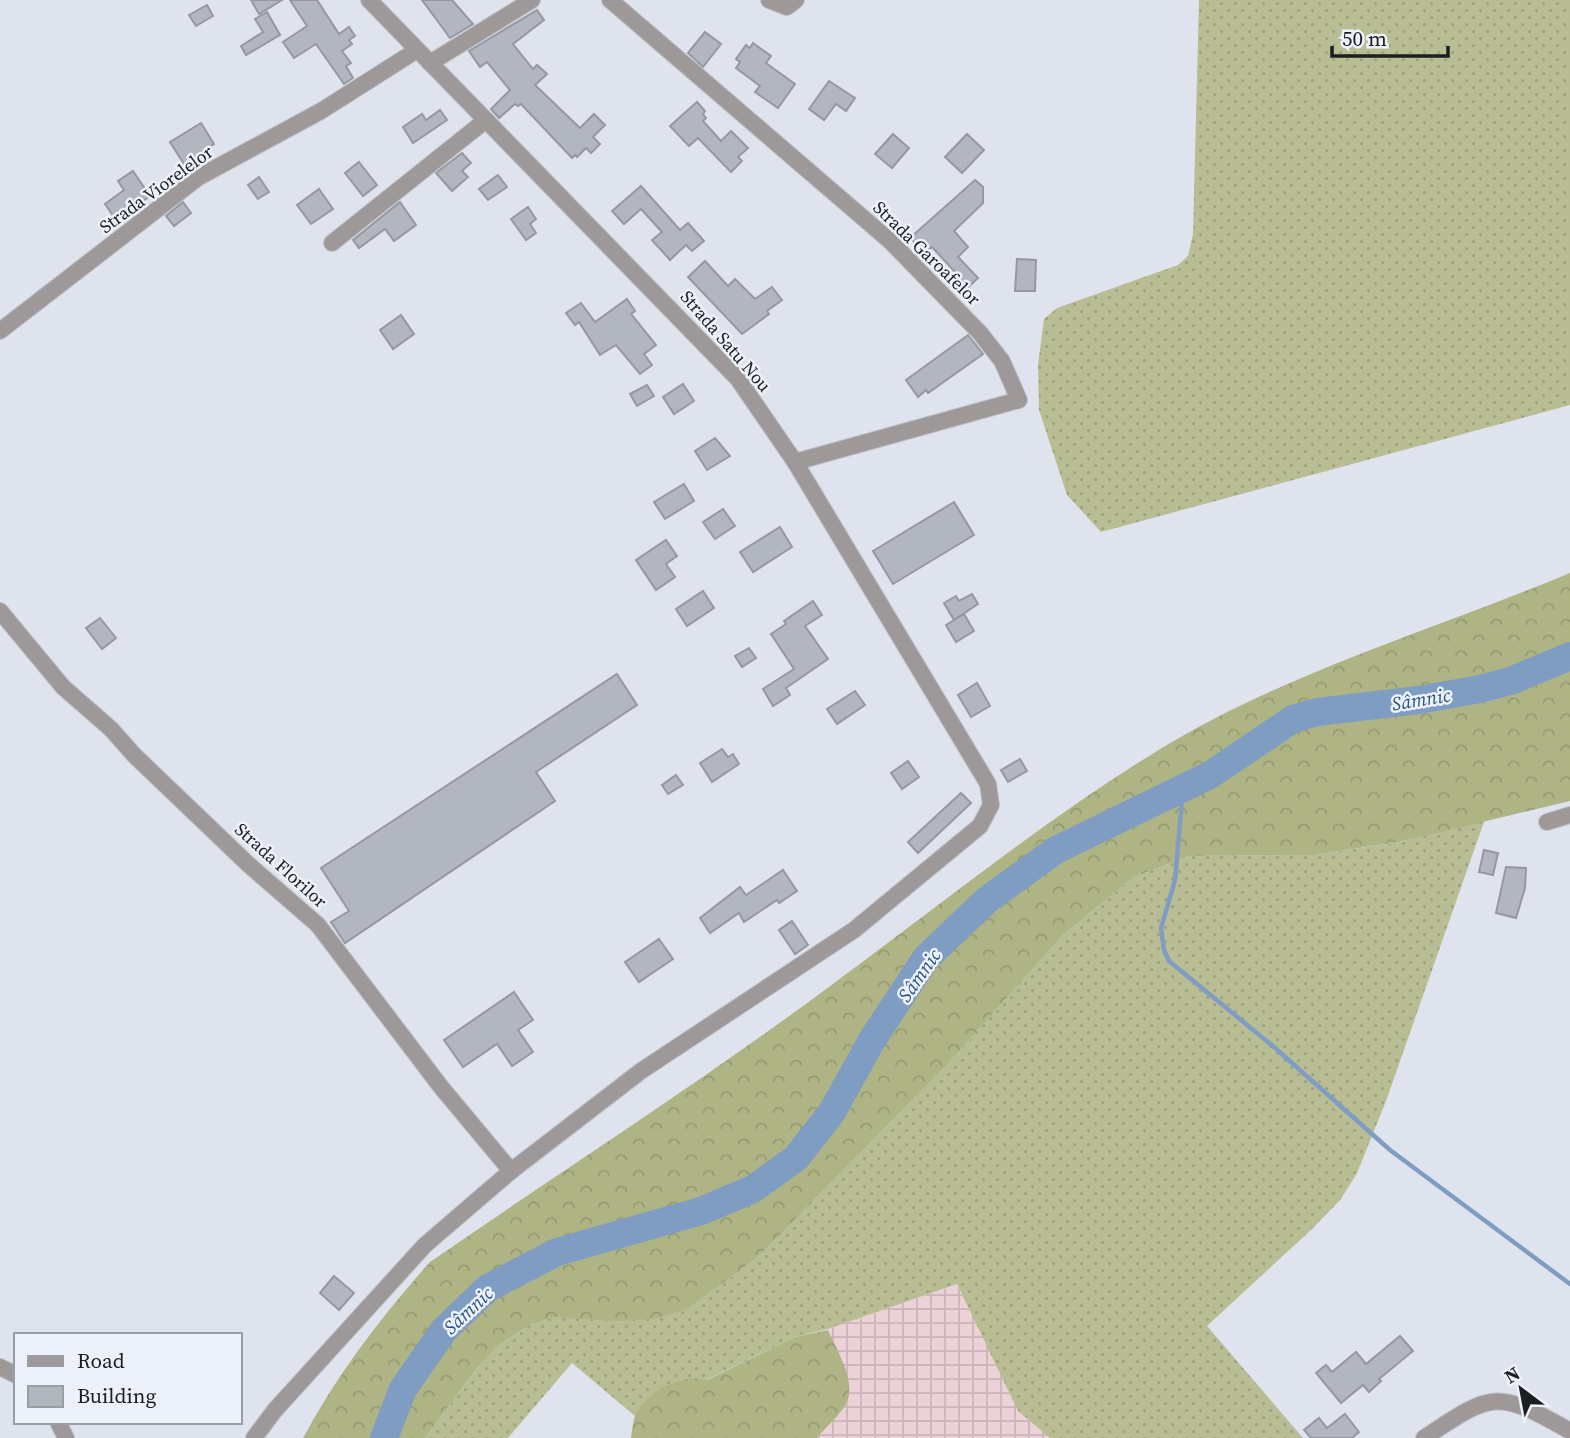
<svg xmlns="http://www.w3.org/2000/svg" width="1570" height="1438" font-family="'Source Serif 4',serif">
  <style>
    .industrial { fill: url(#industrial-grid) }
    .grass { fill: url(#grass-dots) }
    .forest { fill: url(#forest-crowns) }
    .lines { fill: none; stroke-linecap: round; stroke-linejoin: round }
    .stream { stroke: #7f9dc2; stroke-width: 4.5 }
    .river { stroke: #7f9dc2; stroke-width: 28 }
    .building { fill: #b2b6bf; stroke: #9598a2; stroke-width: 2 }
    .street-casing { stroke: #bcc0c8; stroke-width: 18 }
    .street { stroke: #9e9998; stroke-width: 16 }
    .labels { text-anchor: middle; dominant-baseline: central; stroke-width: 5; stroke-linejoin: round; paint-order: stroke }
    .street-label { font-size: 18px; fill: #1d1e22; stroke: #ecf1fa }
    .water-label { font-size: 19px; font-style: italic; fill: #295384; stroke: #ecf1fa }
  </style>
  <defs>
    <pattern id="industrial-grid" width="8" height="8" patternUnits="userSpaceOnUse" patternTransform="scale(1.75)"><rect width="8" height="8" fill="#ecd2d8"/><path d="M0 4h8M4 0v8" fill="none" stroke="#cab4b9"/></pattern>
    <pattern id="grass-dots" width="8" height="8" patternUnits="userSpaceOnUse" patternTransform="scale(1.75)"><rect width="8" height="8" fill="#b8bd93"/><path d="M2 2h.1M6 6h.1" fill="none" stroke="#9ea27e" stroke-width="1.8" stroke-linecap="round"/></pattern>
    <pattern id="forest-crowns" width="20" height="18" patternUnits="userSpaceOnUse" patternTransform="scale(1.75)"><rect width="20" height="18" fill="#afb485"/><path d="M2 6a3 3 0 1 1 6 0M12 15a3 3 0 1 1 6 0" fill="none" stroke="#969a73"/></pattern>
  </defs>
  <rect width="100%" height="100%" fill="#dfe3ed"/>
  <path class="industrial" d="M958 1284 1018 1411 1050 1438H817L846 1404 850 1392 848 1378 828 1329Z"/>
  <g class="grass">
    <path d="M1199 0H1570V405L1101 532 1067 495 1039 410 1038 365 1044 319 1057 308 1178 265 1188 256 1193 234Z"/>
    <path d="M1485 819 1386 1101 1357 1173 1341 1199 1312 1229 1207 1326 1303 1438H1050L1018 1411 957 1284 828 1329 795 1337 706 1380 699 1378 645 1402 635 1416 572 1363 508 1438H425L477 1368 498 1346 529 1325 555 1317 689 1308 758 1257 947 1065 1063 935 1134 877 1189 856 1314 855 1400 842Z"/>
  </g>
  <g class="forest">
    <path d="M1570 573V801L1399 842 1314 855 1189 856 1134 877 1063 935 947 1065 758 1257 689 1308 654 1319 618 1321 555 1317 529 1325 498 1346 477 1368 425 1438H303C338 1373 381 1317 430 1262 559 1173 692 1088 818 995 930 913 1038 824 1157 751 1286 672 1431 631 1570 573Z"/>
    <path d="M828 1330C836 1349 858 1383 846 1404 839 1416 826 1427 817 1438H631C632 1431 633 1422 635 1416 646 1392 683 1372 707 1380L795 1337Z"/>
  </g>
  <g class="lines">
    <path class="stream" d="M1183 789 1175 880 1161 928 1164 950 1169 961 1274 1047 1390 1150 1570 1284"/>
    <path class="river" d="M384 1438 403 1389 444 1330 488 1288 557 1252 701 1211 753 1189 796 1158 832 1112 872 1040 926 958 988 899 1056 850 1210 775 1293 719 1317 712 1419 700 1480 689 1513 680 1570 656"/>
  </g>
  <g class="building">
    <path d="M251 0H282L259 14Z"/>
    <path d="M290 0H317L339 34 349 27 355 36 349 40 352 44 342 51 351 63 346 66 353 78 344 84 316 44 294 58 283 42 307 26Z"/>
    <path d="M422 0H452L473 24 450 38Z"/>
    <path d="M207 5 213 16 196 26 189 15Z"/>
    <path d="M537 10 544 20 513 44 533 69 537 65 547 74 535 85 580 128 594 114 605 125 593 137 600 144 591 153 586 148 577 157 575 155 572 158 521 104 518 106 515 104 499 118 491 109 510 90 487 62 480 67 469 51Z"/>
    <path d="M267 12 280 35 246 55 241 46 263 32 255 19Z"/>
    <path d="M705 32 721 44 703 67 688 53Z"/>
    <path d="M753 43 771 56 766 63 795 84 778 108 755 92 760 86 736 68 740 62 736 59 746 45 750 48Z"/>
    <path d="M829 81 855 98 846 111 836 104 824 120 809 109Z"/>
    <path d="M697 102 705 111 703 114 706 118 703 121 721 141 731 131 748 148 738 157 742 161 731 172 698 138 689 146 670 126Z"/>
    <path d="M440 110 447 120 413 143 403 127 422 114 426 120Z"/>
    <path d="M201 123 214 144 184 164 170 142Z"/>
    <path d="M893 134 909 148 892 168 875 154Z"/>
    <path d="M967 134 984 150 962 173 945 157Z"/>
    <path d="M462 153 471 163 462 171 468 177 452 191 436 173Z"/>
    <path d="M359 162 377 185 363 196 345 173Z"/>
    <path d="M133 171 150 196 116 220 105 204 124 190 118 181Z"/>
    <path d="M498 175 507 187 488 200 479 189Z"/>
    <path d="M259 177 269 192 258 199 248 185Z"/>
    <path d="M975 180 983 187V203L954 231 968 247 958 257 978 278 960 295 947 282 956 273 932 247 925 253 910 238Z"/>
    <path d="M641 186 680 230 688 223 704 241 692 251 686 245 670 260 652 240 662 232 641 209 624 224 612 211Z"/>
    <path d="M319 189 333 209 311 224 297 205Z"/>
    <path d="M183 202 191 213 174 226 166 216Z"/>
    <path d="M400 202 416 225 394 241 385 229 359 248 353 240Z"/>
    <path d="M528 207 536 219 530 224 536 233 526 240 511 219Z"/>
    <path d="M1017 259 1036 260 1035 291H1015Z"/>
    <path d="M705 261 728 286 735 279 755 299 772 287 782 300 767 311 769 314 742 334 688 277Z"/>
    <path d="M627 299 635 311 631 314 656 345 644 354 652 365 640 374 616 345 600 355 579 322 575 325 566 313 581 303 595 322Z"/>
    <path d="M401 315 414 334 393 349 380 330Z"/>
    <path d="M968 335 983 354 928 393 926 390 918 397 906 380Z"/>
    <path d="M683 384 694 401 674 414 663 397Z"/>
    <path d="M647 385 654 396 637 406 630 394Z"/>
    <path d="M715 438 730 456 707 470 695 451Z"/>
    <path d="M684 484 694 501 665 519 654 502Z"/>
    <path d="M954 502 974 535 893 584 873 551Z"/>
    <path d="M723 509 735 526 715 539 703 522Z"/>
    <path d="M780 527 792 547 753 572 740 552Z"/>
    <path d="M666 540 677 556 666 564 675 577 656 590 636 560Z"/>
    <path d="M703 591 714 608 687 626 676 609Z"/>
    <path d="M972 594 978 604 954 620 944 603 956 596 959 601Z"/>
    <path d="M813 601 822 615 805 626 828 659 786 688 790 695 773 706 763 689 794 669 771 634 786 624 784 621Z"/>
    <path d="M964 614 974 631 956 642 946 625Z"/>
    <path d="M100 618 116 638 102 649 86 628Z"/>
    <path d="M749 648 756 658 742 667 735 656Z"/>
    <path d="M617 674 637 705 536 772 555 801 345 943 331 922 349 911 321 868Z"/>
    <path d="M977 683 990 706 971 717 958 695Z"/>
    <path d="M855 691 865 705 837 724 827 709Z"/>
    <path d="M722 749 728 757 733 754 739 764 712 782 700 763Z"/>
    <path d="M1020 759 1027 771 1008 782 1001 770Z"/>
    <path d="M908 761 919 777 902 789 891 773Z"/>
    <path d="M676 775 683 785 668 794 662 785Z"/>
    <path d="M961 793 971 803 918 853 908 842Z"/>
    <path d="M1484 850 1498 853 1493 875 1479 872Z"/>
    <path d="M1506 867 1526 868 1525 888 1516 918 1496 913Z"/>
    <path d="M783 870 797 891 779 903 777 900 744 922 739 913 710 933 700 918 740 887 746 895Z"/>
    <path d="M792 921 808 945 795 954 779 930Z"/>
    <path d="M659 939 673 959 639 982 625 962Z"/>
    <path d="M514 992 533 1020 518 1030 533 1052 512 1066 497 1044 463 1067 444 1040Z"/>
    <path d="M334 1276 354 1293 339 1310 320 1293Z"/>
    <path d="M1400 1336 1413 1351 1379 1379 1381 1381 1369 1392 1363 1385 1341 1403 1316 1373 1326 1365 1332 1372 1356 1352 1366 1364Z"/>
    <path d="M1345 1414 1359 1432 1352 1438H1311L1304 1430 1319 1418 1327 1428Z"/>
  </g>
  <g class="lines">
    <defs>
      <g id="street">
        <path d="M610 0 890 241 980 333 1002 361 1019 400 795 462"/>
        <path d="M769 0 787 7 796 0"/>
        <path d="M430 63 532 0"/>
        <path d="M332 243 486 120"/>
        <path d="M0 331 199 177 321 111 417 50"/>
        <path d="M0 611 63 687 111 729 134 755 249 865 318 925 441 1087 511 1171"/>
        <path d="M1547 822 1570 815"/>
        <path d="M0 1367 16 1375"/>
        <path d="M58 1422 66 1438"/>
        <path d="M254 1438 275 1410 425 1245 511 1171 641 1071 854 930 980 826 991 805 988 784 795 462 738 379 369 0"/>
        <path d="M1424 1438C1493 1392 1496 1389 1570 1431"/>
      </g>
    </defs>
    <use href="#street" class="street-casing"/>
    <use href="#street" class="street"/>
  </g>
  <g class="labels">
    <g class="street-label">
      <text transform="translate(156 189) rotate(-36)">Strada Viorelelor</text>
      <text transform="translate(927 253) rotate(44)">Strada Garoafelor</text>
      <text transform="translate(726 341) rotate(49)">Strada Satu Nou</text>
      <text transform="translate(281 865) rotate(42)">Strada Florilor</text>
    </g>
    <g class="water-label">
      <text transform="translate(1421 699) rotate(-9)">Sâmnic</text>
      <text transform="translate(919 975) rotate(-55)">Sâmnic</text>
      <text transform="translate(468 1310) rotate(-43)">Sâmnic</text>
    </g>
  </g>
  <rect x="14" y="1333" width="228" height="91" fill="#ecf1fa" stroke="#999da4" stroke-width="2"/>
  <rect x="28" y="1356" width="35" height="10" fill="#9e9998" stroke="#999da4" stroke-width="2"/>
  <text x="77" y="1368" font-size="21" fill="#1d1e22">Road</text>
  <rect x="28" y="1386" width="35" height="21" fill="#b2b6bf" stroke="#999da4" stroke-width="2"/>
  <text x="77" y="1403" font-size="21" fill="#1d1e22">Building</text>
  <g transform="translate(1521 1389) rotate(328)" stroke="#ecf1fa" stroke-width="5" paint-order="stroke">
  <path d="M0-5L12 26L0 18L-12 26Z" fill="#1d1e22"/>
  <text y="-10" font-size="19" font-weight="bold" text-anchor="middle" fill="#1d1e22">N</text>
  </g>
  <path d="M1332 46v10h116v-10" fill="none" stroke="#1d1e22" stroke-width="3.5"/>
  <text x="1342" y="46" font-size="21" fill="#1d1e22" stroke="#ecf1fa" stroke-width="5" paint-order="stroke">50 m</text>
</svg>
